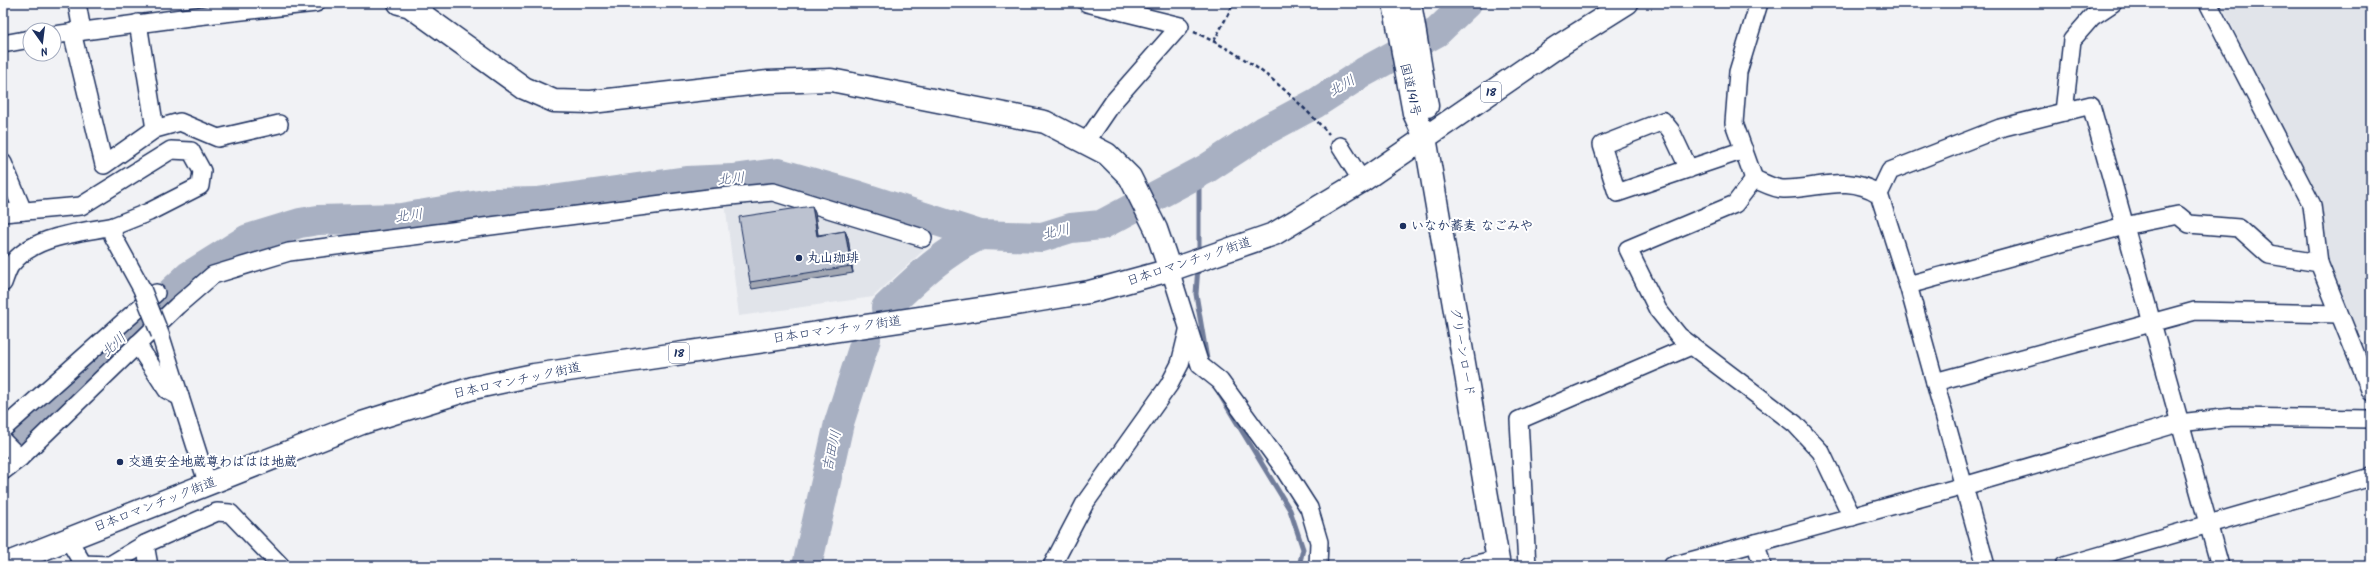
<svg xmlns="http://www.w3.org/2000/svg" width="2374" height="569" font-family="Kalam,'Klee One',sans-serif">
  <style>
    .built { fill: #e1e4ea }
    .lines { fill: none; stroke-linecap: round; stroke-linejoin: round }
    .stream { stroke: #707c9a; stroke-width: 5 }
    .river { stroke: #a8b0c2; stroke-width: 30 }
    .street-casing { stroke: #1b2f5e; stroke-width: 20 }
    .secondary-casing { stroke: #1b2f5e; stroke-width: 25 }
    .highway-casing { stroke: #1b2f5e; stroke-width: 25 }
    .path { stroke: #1b2f5e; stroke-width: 2.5; stroke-dasharray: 4 3; stroke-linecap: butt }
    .street { stroke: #fff; stroke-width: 17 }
    .secondary { stroke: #fff; stroke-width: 22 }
    .highway { stroke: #fff; stroke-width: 22 }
    .street-bridge-casing { stroke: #1b2f5e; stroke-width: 20; stroke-linecap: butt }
    .street-bridge { stroke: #fff; stroke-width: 17 }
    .wall { fill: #a2a7b3; stroke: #1b2f5e }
    .shaded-wall { fill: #848892; stroke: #1b2f5e }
    .building { fill: #bcc2d0; stroke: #1b2f5e }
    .poi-dot { fill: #1b2f5e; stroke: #fff; stroke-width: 1.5 }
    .labels { text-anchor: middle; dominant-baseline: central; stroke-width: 4; stroke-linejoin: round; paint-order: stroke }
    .shield { fill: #fff; stroke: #5f6d8e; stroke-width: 1 }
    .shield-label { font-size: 12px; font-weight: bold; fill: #1b2f5e }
    .street-label { font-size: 13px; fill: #1b2f5e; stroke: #fff }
    .poi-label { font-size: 13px; font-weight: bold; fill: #1b2f5e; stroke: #fff; text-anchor: start }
    .water-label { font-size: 14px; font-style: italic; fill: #4c5c81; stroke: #fff }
  </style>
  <rect width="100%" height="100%" fill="#f1f2f5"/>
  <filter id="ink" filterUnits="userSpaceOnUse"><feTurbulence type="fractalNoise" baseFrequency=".025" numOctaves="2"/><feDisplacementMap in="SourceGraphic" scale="8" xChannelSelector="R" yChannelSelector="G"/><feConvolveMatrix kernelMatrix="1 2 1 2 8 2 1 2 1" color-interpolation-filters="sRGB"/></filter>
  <g filter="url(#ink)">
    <g class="built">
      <path d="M2221 3H2371V330L2353 334 2328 276 2316 200Z"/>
      <path d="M724 195 793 198 912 241 925 249 873 297 739 316Z"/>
    </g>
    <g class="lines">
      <g class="stream">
        <path d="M1199 255V178L1206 169"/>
        <path d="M1198 266 1196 294 1208 365"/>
        <path d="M1220 395 1290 510 1303 549 1299 566"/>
      </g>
      <g class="river">
        <path d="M886 308C915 280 943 252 980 235"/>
        <path d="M3 448 189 276 248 239 300 223 318 220 401 218 491 203 537 202 687 181 732 179 778 173 859 196 980 235 1042 237 1071 228 1101 225 1206 169 1264 131 1316 103 1364 72 1437 32 1467 3"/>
        <path d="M807 566 839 423 866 339"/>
      </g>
      <defs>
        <g id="street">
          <path d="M77 3 82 31"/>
          <path d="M2208 3 2312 205 2319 263"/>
          <path d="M138 23 155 129"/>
          <path d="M72 32 104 165 155 129 180 122 218 138 279 124"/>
          <path d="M54 35 197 16 316 3"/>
          <path d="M3 44 30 39"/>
          <path d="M2064 112 2072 40 2092 17 2113 3"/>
          <path d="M1086 142 1114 101 1180 26 1087 3"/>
          <path d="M1340 146 1362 181"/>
          <path d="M3 163 23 211"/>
          <path d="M1689 169 1671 131 1663 121 1602 145 1617 193 1744 150"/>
          <path d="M1754 179C1762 182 1774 189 1783 189 1816 190 1846 173 1879 194L1908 285 1986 566"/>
          <path d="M1754 179 1735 204 1628 249 1658 310 1679 336 1795 424 1821 452 1852 517"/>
          <path d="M1754 179 1734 123 1738 72 1759 3"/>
          <path d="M1879 194 1890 171 2000 128 2091 105 2220 566"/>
          <path d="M3 213 81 206 171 150 191 151 202 171 200 186 149 212 114 226 113 236 142 289"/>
          <path d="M1170 270 1200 365 1220 381 1282 466 1309 508 1319 542 1318 566"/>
          <path d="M3 283C5 278 7 271 10 266 33 235 79 233 114 226"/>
          <path d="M1908 285 2124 226 2178 215 2189 224 2239 228 2269 255 2319 263 2371 392"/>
          <path d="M160 334 208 485"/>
          <path d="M137 344 167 390 180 397"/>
          <path d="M1935 382 2195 311 2339 314"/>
          <path d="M3 429 156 293"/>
          <path d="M3 441 20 458"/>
          <path d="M3 471 20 458 177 306 213 275 289 252 709 198 773 192 923 238"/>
          <path d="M68 539 83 564 110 565 145 544 217 512 230 513 281 566"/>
          <path d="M1756 543 1762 566"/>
          <path d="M145 544 149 566"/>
          <path d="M1052 566 1085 503 1169 385 1180 364 1188 331"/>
          <path d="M1467 566 1498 559"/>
          <path d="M1527 566 1519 420 1691 346"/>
          <path d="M1672 566 1964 486 2179 423 2232 417 2371 419"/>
          <path d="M2064 566 2371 477"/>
        </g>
        <g id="secondary">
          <path d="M399 3 410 6 524 88 554 101 591 102 768 82 831 80 1045 122 1107 154 1130 177 1156 229 1170 270"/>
          <path d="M1425 137 1499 566"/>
        </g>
        <g id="highway">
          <path d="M1394 3 1414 113 1425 137"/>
          <path d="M1410 3 1427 106"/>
          <path d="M3 565 362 423 473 388 534 375 1028 302 1089 292 1170 270 1274 234 1362 181 1557 47 1627 3"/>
        </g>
      </defs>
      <use href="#street" class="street-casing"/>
      <use href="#secondary" class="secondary-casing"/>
      <use href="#highway" class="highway-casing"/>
      <g class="path">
        <path d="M1194 32C1252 58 1286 88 1329 134"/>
        <path d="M1214 41 1234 3"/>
      </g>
      <use href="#street" class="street"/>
      <use href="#secondary" class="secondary"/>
      <use href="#highway" class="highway"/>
      <defs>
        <path id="street-bridge" d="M142 289 160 334"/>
      </defs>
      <use href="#street-bridge" class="street-bridge-casing"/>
      <use href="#street-bridge" class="street-bridge"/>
    </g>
    <path class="wall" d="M812 206 815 213 818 235 845 231 848 238 853 273 752 289 750 282Z"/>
    <g class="shaded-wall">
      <path d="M812 206 815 213 819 242 817 236Z"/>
      <path d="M845 231 848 238 853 273 851 266Z"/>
    </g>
    <path class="building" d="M812 206 817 236 845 231 851 266 750 282 739 217Z"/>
  </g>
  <g class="poi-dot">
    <circle cx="1403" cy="226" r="4"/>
    <circle cx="799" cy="258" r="4"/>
    <circle cx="120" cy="462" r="4"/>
  </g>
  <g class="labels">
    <g class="shield">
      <rect x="1481" y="82" width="20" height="20" rx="3"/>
      <rect x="669" y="343" width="20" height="20" rx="3"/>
    </g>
    <g class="shield-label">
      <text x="1491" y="92">18</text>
      <text x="679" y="353">18</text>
    </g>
    <g class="street-label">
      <text transform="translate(1410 90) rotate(77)">国道141号</text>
      <text transform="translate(1189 262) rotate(-18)">日本ロマンチック街道</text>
      <text transform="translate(837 330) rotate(-8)">日本ロマンチック街道</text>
      <text transform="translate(1462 352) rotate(80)">グリーンロード</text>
      <text transform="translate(517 381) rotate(-12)">日本ロマンチック街道</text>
      <text transform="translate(155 505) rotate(-21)">日本ロマンチック街道</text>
    </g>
    <g class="poi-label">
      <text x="1411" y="226">いなか蕎麦 なごみや</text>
      <text x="807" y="258">丸山珈琲</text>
      <text x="128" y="462">交通安全地蔵尊わははは地蔵</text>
    </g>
    <g class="water-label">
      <text transform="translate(1342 86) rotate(-30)">北川</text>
      <text transform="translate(731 179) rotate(-5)">北川</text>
      <text transform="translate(409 216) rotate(-7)">北川</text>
      <text transform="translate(1056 232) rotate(-13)">北川</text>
      <text transform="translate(114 345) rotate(-43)">北川</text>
      <text transform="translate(832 451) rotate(-77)">吉田川</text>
    </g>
  </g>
  <rect width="2374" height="569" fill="none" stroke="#fff" stroke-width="16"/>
  <rect x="8" y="8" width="2358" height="553" fill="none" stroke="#1b2f5e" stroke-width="1.5" filter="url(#ink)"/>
  <g transform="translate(42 42) rotate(166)"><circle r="19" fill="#ffffff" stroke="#a4acbf"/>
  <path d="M0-3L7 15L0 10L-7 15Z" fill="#1b2f5e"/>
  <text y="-6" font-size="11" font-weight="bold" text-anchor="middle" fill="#1b2f5e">N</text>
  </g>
</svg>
